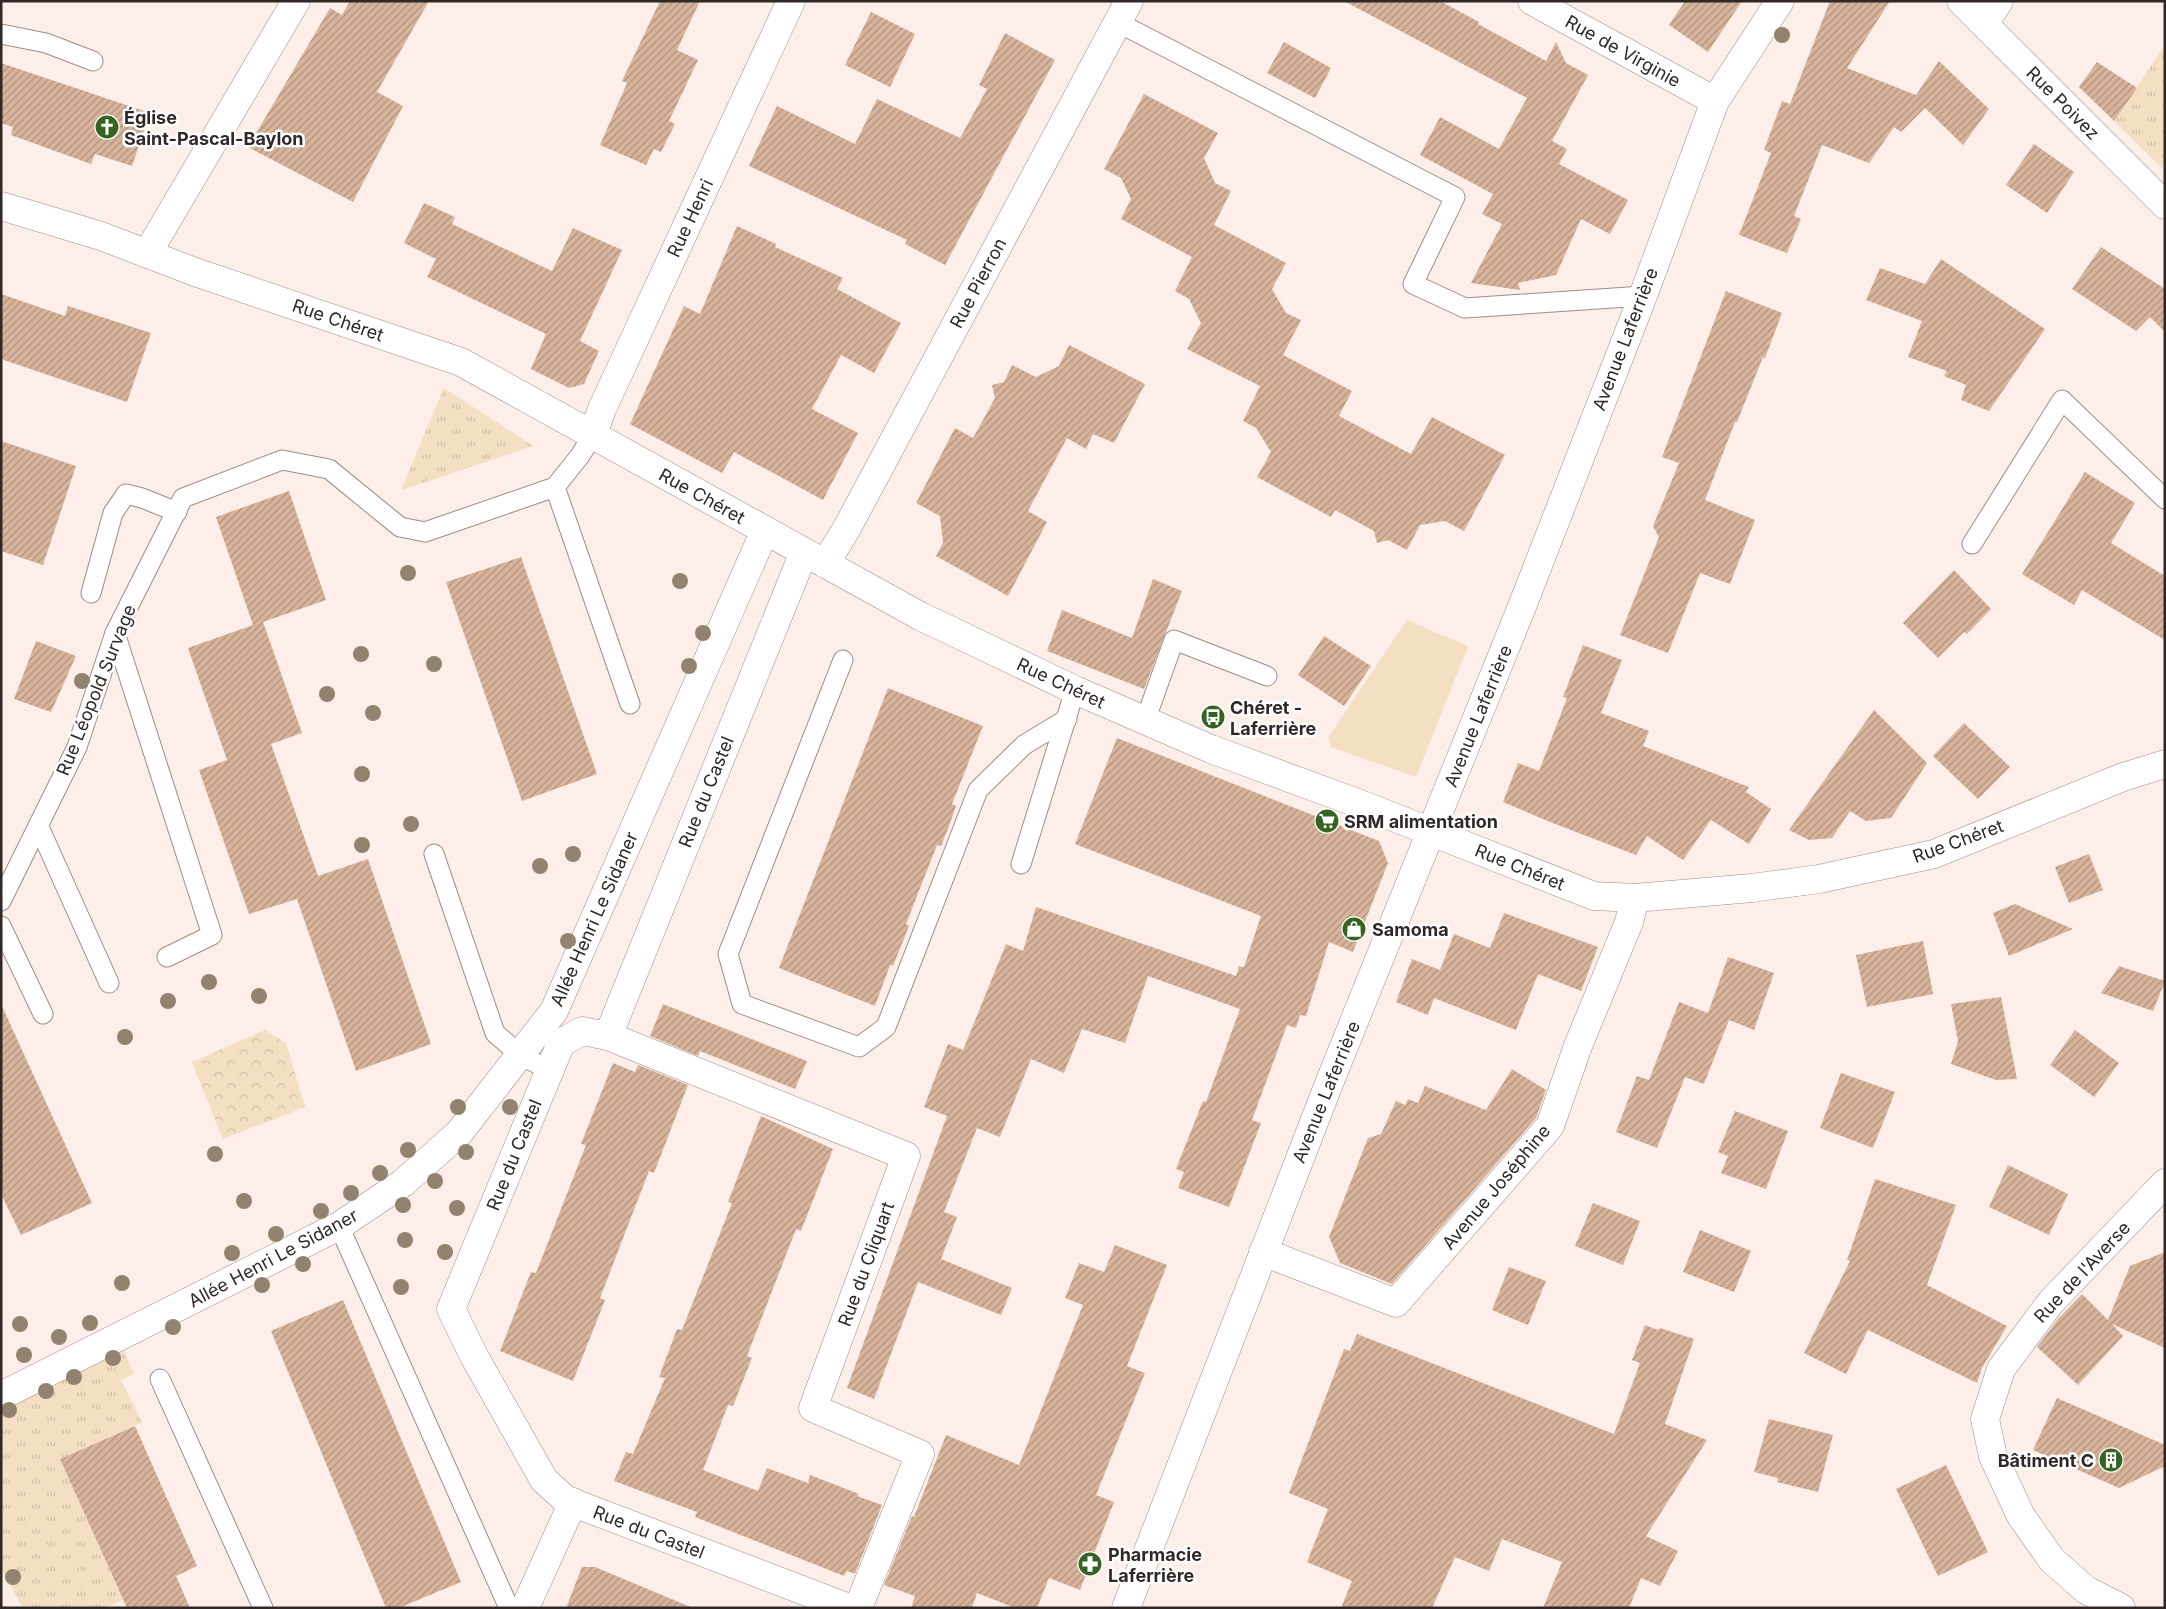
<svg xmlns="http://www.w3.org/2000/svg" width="2166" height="1609" font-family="Inter,sans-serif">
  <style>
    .grass { fill: url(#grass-tufts) }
    .park { fill: url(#park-crowns) }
    .garden { fill: #f4dfc2 }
    .building { fill: url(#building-hatch) }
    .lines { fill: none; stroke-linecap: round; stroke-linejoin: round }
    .service-casing { stroke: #9d8c87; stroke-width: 21 }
    .pedestrian-casing { stroke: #9d8c87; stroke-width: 29 }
    .minor-casing { stroke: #9d8c87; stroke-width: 29 }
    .service { stroke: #fff; stroke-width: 19 }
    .pedestrian { stroke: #fff; stroke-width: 28 }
    .minor { stroke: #fff; stroke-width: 28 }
    .tree { fill: #928270 }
    .labels { text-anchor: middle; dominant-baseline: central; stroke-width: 5; stroke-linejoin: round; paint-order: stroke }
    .street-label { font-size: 18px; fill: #2f2826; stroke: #fff }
    .poi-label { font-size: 18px; font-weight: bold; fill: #2f2826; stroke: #fff; text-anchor: start }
  </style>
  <defs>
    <pattern id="grass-tufts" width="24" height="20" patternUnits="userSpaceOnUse" patternTransform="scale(1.25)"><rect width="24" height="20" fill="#f4dfc2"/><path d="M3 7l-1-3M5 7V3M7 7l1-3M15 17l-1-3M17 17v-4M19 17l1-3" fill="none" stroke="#d2bfa7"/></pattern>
    <pattern id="park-crowns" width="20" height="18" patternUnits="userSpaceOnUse" patternTransform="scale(1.25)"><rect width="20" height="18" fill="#f4dfc2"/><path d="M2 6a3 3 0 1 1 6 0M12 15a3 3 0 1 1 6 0" fill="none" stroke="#d2bfa7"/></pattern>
    <pattern id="building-hatch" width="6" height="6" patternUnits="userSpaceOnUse" patternTransform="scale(1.25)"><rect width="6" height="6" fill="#d7b49b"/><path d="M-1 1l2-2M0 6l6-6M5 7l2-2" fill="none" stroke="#af927e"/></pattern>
  </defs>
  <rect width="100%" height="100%" fill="#feeeea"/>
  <g class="grass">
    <path d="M2165 45V171L2114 121Z"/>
    <path d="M444 388 533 446 401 490Z"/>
    <path d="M119 1341 134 1374 121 1380 142 1422 60 1459 123 1600 104 1608H23L1 1569V1400Z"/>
  </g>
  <path class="park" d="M265 1030 286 1043 305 1107 223 1139 192 1062Z"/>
  <path class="garden" d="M1407 620 1468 646 1416 777 1331 747 1328 738Z"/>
  <g class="building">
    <path d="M350 1H429L377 92 403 106 353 202 248 147 330 8 342 15Z"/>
    <path d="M660 1H700L677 50 698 60 669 121 675 124 661 152 654 149 646 165 600 145 627 83 622 81Z"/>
    <path d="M1344 1H1440L1479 22 1478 24 1546 61 1556 42 1566 63 1588 75 1552 141 1567 149 1559 164 1628 200 1610 234 1581 219 1556 275 1518 283 1520 290 1471 283 1502 224 1482 214 1493 194 1420 155 1440 117 1499 149 1527 98Z"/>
    <path d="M1685 1H1742L1708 52 1669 25Z"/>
    <path d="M1830 1H1890L1847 68 1916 95 1939 61 1989 109 1963 145 1925 108 1901 132 1894 127 1869 163 1822 145 1794 216 1801 219 1787 253 1739 235 1771 153 1764 150 1782 101 1790 104Z"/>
    <path d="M871 12 915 34 890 87 845 65Z"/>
    <path d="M1005 33 1055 60 945 265 905 244 907 240 749 166 777 106 855 144 877 99 960 138 987 89 979 85Z"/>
    <path d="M1284 42 1331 68 1315 98 1267 73Z"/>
    <path d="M2097 62 2137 88 2114 121 2079 87Z"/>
    <path d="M1 63 150 113 132 166 95 154 91 164 11 135 13 127 1 123Z"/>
    <path d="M1144 94 1218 133 1204 158 1215 183 1231 191 1214 225 1286 263 1272 289 1286 313 1301 320 1283 355 1352 391 1339 416 1411 454 1432 417 1505 455 1464 531 1445 521 1420 525 1407 550 1388 540 1377 543 1374 531 1335 510 1331 517 1257 477 1271 452 1256 428 1243 421 1260 386 1187 349 1201 323 1189 299 1175 291 1192 257 1121 219 1131 199 1121 178 1104 169Z"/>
    <path d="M2034 144 2074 172 2047 213 2006 185Z"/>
    <path d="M424 203 455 217 452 224 552 271 573 228 622 250 580 341 599 351 584 384 569 388 531 369 546 334 427 277 436 259 404 243Z"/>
    <path d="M737 226 776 244 775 247 843 278 837 289 901 323 874 373 841 355 812 409 858 433 823 500 734 452 722 473 630 424 684 306 700 314Z"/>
    <path d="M2101 247 2165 289V332L2150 317 2136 331 2072 289Z"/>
    <path d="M1941 259 2045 329 1989 411 1961 400 1966 385 1944 376 1947 371 1908 357 1922 321 1866 300 1880 268 1925 284Z"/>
    <path d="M1726 291 1782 313 1765 358 1763 357 1737 422H1735L1705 500 1755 520 1730 584 1700 573 1668 653 1620 635 1659 537 1653 526 1679 463 1662 457Z"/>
    <path d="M1 294 65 316 68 306 151 333 127 402 1 359Z"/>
    <path d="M1069 345 1145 384 1114 443 1093 434 1086 449 1067 438 1028 511 1047 522 1008 596 936 556 943 543 940 516 916 503 955 428 973 438 995 398 992 385 1004 382 1012 365 1036 377 1059 366Z"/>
    <path d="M1 441 76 466 43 565 1 551Z"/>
    <path d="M2085 472 2135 503 2111 543 2165 576V640L2082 590 2074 605 2022 574Z"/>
    <path d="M289 491 326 600 263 622 302 733 271 744 318 876 368 859 431 1044 356 1071 297 899 249 914 199 770 227 760 188 648 253 625 216 517Z"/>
    <path d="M521 557 597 774 522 801 446 582Z"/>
    <path d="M1954 570 1991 609 1967 634 1964 632 1938 658 1903 623Z"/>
    <path d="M1153 579 1182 591 1144 689 1047 651 1062 610 1132 638Z"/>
    <path d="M1324 636 1371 666 1344 706 1298 675Z"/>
    <path d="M36 641 76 656 51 712 14 699Z"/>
    <path d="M1583 645 1622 660 1601 713 1649 731 1643 746 1749 787 1746 792 1771 809 1749 844 1711 820 1683 860 1647 836 1636 855 1550 822 1503 802 1518 763 1539 771 1567 698 1563 697Z"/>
    <path d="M888 688 983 726 952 804 956 806 949 826 941 846 937 845 906 924 909 926 893 966 890 965 875 1006 779 968Z"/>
    <path d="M1874 710 1927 763 1891 818 1866 821 1850 811 1832 838 1809 840 1789 830Z"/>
    <path d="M1964 723 2010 767 1978 799 1933 756Z"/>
    <path d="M1117 738 1379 841 1388 863 1353 952 1329 942 1306 1016 1300 1015 1296 1028 1287 1025 1252 1120 1261 1123 1229 1207 1178 1188 1184 1172 1176 1169 1203 1101 1206 1102 1240 1009 1148 976 1125 1043 1082 1029 1064 1073 1031 1059 1000 1137 977 1128 944 1212 957 1217 941 1259 1012 1288 1001 1315 918 1282 874 1399 847 1388 947 1116 924 1107 948 1044 963 1050 1006 944 1023 951 1036 907 1236 976 1239 966 1244 967 1261 916 1075 844Z"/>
    <path d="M2089 854 2103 890 2069 903 2055 867Z"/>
    <path d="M2015 904 2073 929 2009 956 1993 913Z"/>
    <path d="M1504 913 1598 947 1581 991 1538 974 1516 1030 1434 998 1428 1015 1396 1002 1412 959 1440 970 1454 934 1490 948Z"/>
    <path d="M1923 941 1933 994 1867 1007 1856 955Z"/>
    <path d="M1728 957 1774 973 1754 1030 1729 1020 1704 1084 1685 1077 1657 1148 1616 1132 1637 1076 1649 1080 1679 1002 1708 1013Z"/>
    <path d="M2119 966 2165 981 2153 1011 2101 993Z"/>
    <path d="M2001 997 2017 1079 1996 1080 1951 1064 1958 1041 1951 1004Z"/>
    <path d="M1 1004 92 1203 21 1235 1 1194Z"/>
    <path d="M663 1004 807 1061 795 1089 700 1051 698 1056 650 1036Z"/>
    <path d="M2075 1030 2119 1063 2094 1097 2050 1065Z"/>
    <path d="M613 1063 635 1072 638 1065 688 1085 654 1173 649 1171 600 1298 605 1300 573 1381 500 1351 531 1272 536 1273 586 1145 581 1144Z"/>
    <path d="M1512 1069 1546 1090 1536 1118 1392 1284 1340 1263 1329 1237 1368 1138 1381 1134 1396 1101 1405 1105 1408 1099 1418 1103 1425 1086 1486 1110Z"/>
    <path d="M1841 1073 1895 1092 1873 1148 1820 1128Z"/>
    <path d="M1735 1111 1788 1131 1766 1189 1721 1173 1728 1156 1718 1152Z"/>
    <path d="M761 1116 833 1149 801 1231 796 1229 747 1356 752 1358 733 1406 728 1405 703 1470 758 1491 767 1468 808 1483 810 1475 859 1494 857 1496 882 1505 855 1574 847 1571 844 1576 695 1517 697 1512 614 1481 626 1452 633 1454 665 1378 659 1377 677 1329 682 1330 732 1203 728 1202Z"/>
    <path d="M2008 1165 2068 1194 2049 1235 1989 1207Z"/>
    <path d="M1875 1179 1956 1205 1927 1285 2007 1326 1982 1368 1977 1383 1868 1330 1846 1374 1804 1353 1850 1261 1847 1260Z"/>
    <path d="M1593 1203 1640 1221 1623 1265 1575 1246Z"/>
    <path d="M1700 1230 1751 1251 1734 1292 1683 1272Z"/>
    <path d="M1115 1245 1167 1265 1127 1366 1145 1373 1096 1495 1114 1502 1080 1590 1049 1578 1037 1608H1015L977 1593 972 1608H911L915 1596 884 1585 912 1516 914 1517 946 1435 1019 1465 1083 1305 1065 1298 1079 1263 1104 1272Z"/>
    <path d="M2165 1252V1348L2112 1324 2123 1336 2078 1385 2037 1347 2058 1319 2082 1294 2108 1320 2130 1266Z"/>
    <path d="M1509 1267 1546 1281 1528 1325 1492 1310Z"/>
    <path d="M343 1300 461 1582 399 1608H386L271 1331Z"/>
    <path d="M1645 1325 1658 1330 1660 1328 1694 1339 1665 1424 1707 1440 1646 1536 1678 1551 1660 1586 1641 1578 1629 1608H1543L1562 1562 1502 1539 1489 1571 1455 1557 1432 1608H1341L1352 1581 1307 1562 1328 1509 1289 1493 1344 1349 1350 1351 1357 1334 1614 1434 1640 1363 1632 1360Z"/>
    <path d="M2057 1398 2165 1445V1466L2119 1488 2033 1450Z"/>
    <path d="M1769 1419 1833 1435 1818 1492 1777 1482 1778 1478 1754 1472Z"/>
    <path d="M135 1426 197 1566 176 1576 190 1608H127L60 1459Z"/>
    <path d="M1946 1465 1988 1552 1938 1576 1896 1489Z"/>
    <path d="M582 1567H595L693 1608H566Z"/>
  </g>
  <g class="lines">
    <defs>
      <g id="service">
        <path d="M1117 22 1455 197 1413 284 1465 308 1643 296"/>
        <path d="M1 34 46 43 93 61"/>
        <path d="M555 487 630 704"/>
        <path d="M1972 544 2062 400 2165 499"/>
        <path d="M91 593 113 513 126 494 142 498 177 512"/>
        <path d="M115 633 212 935 167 957"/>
        <path d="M843 660 728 954 742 1004 859 1047 886 1027 978 790 1024 745 1067 719"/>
        <path d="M1145 721 1174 640 1267 676"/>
        <path d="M39 827 109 983"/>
        <path d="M434 854 495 1033 520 1055 549 1070"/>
        <path d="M1021 864 1075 690"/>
        <path d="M1 901 77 747 115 633 183 498 282 460 329 469 400 527 425 532 555 487 579 457 592 437"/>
        <path d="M1 926 43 1014"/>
        <path d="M339 1226 509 1608"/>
        <path d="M160 1379 263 1608"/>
      </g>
      <path id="pedestrian" d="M1 1396 339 1226 403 1183 459 1133 554 1011 765 530"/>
      <g id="minor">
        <path d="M1532 1 1715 101"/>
        <path d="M1961 1 2165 205"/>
        <path d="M1984 24 1999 1"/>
        <path d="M1 206 101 236 195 272 461 362 920 616 1075 690 1211 749 1368 807 1594 896 1635 898 1752 888 1819 879 1934 854 2123 777 2165 764"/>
        <path d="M147 254 296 1"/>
        <path d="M592 437 602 409 791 1"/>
        <path d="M804 552 608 1036 582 1031 561 1043 451 1309 474 1356 544 1480 566 1500 849 1608"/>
        <path d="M825 564 847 528 1129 1"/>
        <path d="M608 1036 906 1156 813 1408 920 1454 858 1608"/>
        <path d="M1263 1252 1396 1303 1550 1126 1578 1046 1629 922 1635 898"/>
        <path d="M525 1608 573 1502"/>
        <path d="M1126 1608 1330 1081 1523 604 1643 296 1715 101 1780 1"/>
        <path d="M2121 1608 2086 1590 2052 1560 2021 1516 1993 1456 1985 1419 2001 1369 2051 1302 2165 1183"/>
      </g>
    </defs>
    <use href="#service" class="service-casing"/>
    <use href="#pedestrian" class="pedestrian-casing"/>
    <use href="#minor" class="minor-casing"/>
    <use href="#service" class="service"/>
    <use href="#pedestrian" class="pedestrian"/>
    <use href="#minor" class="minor"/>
  </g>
  <g class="tree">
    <circle cx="1782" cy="35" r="8"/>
    <circle cx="408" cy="573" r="8"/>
    <circle cx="680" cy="581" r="8"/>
    <circle cx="703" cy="633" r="8"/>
    <circle cx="361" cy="654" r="8"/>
    <circle cx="434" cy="664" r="8"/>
    <circle cx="689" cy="666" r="8"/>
    <circle cx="82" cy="681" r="8"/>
    <circle cx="327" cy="694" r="8"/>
    <circle cx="373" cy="713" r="8"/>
    <circle cx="362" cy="774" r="8"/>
    <circle cx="411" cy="824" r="8"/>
    <circle cx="362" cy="845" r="8"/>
    <circle cx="573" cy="854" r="8"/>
    <circle cx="540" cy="866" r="8"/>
    <circle cx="568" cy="941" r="8"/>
    <circle cx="209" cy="982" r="8"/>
    <circle cx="259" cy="996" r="8"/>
    <circle cx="168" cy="1001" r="8"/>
    <circle cx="125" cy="1037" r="8"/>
    <circle cx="458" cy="1107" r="8"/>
    <circle cx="510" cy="1107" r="8"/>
    <circle cx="408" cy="1150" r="8"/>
    <circle cx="466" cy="1152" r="8"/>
    <circle cx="215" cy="1154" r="8"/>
    <circle cx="380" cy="1173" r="8"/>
    <circle cx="435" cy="1181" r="8"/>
    <circle cx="351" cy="1193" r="8"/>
    <circle cx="244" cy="1201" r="8"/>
    <circle cx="403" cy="1205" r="8"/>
    <circle cx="457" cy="1208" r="8"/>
    <circle cx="321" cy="1211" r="8"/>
    <circle cx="276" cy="1234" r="8"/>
    <circle cx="405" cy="1240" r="8"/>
    <circle cx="445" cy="1252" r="8"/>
    <circle cx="232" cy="1253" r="8"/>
    <circle cx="303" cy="1264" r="8"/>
    <circle cx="122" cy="1283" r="8"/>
    <circle cx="262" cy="1285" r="8"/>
    <circle cx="401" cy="1287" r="8"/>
    <circle cx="90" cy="1323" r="8"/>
    <circle cx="20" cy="1324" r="8"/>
    <circle cx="173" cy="1327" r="8"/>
    <circle cx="59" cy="1337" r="8"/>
    <circle cx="24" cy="1355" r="8"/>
    <circle cx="113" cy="1358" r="8"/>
    <circle cx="74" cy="1377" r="8"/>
    <circle cx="46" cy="1391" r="8"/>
    <circle cx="9" cy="1410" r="8"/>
    <circle cx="13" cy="1577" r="8"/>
  </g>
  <defs>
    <symbol id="church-disc" viewBox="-11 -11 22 22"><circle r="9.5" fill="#356321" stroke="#fff"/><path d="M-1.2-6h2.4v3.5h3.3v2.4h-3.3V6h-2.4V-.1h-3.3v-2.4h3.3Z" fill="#fff"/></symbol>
    <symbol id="bus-disc" viewBox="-11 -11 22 22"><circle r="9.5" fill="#356321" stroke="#fff"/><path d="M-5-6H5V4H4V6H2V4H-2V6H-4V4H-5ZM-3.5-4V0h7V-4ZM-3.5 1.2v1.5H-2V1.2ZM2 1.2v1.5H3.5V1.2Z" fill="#fff"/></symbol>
    <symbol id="supermarket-disc" viewBox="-11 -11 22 22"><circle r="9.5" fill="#356321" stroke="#fff"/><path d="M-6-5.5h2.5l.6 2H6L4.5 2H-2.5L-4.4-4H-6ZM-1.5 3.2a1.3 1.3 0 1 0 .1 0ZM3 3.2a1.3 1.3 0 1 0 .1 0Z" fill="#fff"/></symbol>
    <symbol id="shop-disc" viewBox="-11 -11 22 22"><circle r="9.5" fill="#356321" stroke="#fff"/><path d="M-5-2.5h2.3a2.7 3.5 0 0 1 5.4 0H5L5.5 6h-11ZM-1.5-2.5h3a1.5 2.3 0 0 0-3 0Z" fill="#fff"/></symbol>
    <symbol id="building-disc" viewBox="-11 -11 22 22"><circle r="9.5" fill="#356321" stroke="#fff"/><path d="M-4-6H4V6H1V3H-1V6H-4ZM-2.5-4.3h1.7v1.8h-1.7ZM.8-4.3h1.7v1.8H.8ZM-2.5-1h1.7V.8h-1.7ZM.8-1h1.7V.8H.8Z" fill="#fff"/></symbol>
    <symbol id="pharmacy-disc" viewBox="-11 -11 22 22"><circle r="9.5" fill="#356321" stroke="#fff"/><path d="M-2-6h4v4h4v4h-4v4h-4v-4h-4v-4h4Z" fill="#fff"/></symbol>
  </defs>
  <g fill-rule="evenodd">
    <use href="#church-disc" x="93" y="113" width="28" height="28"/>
    <use href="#bus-disc" x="1199" y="703" width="28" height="28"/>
    <use href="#supermarket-disc" x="1313" y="807" width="28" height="28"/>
    <use href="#shop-disc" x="1340" y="915" width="28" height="28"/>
    <use href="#building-disc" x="2097" y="1446" width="28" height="28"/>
    <use href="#pharmacy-disc" x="1076" y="1550" width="28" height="28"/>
  </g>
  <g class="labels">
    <g class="street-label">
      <text transform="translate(1623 51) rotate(29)">Rue de Virginie</text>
      <text transform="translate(2063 103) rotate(45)">Rue Poivez</text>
      <text transform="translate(690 218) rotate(-65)">Rue Henri</text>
      <text transform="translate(978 283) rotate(-62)">Rue Pierron</text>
      <text transform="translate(338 320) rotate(19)">Rue Chéret</text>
      <text transform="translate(1625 339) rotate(-69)">Avenue Laferrière</text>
      <text transform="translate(702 496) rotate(29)">Rue Chéret</text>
      <text transform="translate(1061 683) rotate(25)">Rue Chéret</text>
      <text transform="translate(96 690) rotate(-68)">Rue Léopold Survage</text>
      <text transform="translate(1478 716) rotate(-68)">Avenue Laferrière</text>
      <text transform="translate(706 792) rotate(-68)">Rue du Castel</text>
      <text transform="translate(1958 841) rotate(-20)">Rue Chéret</text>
      <text transform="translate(1520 867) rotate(22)">Rue Chéret</text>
      <text transform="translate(594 919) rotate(-66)">Allée Henri Le Sidaner</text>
      <text transform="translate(1326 1092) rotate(-68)">Avenue Laferrière</text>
      <text transform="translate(514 1155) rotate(-68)">Rue du Castel</text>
      <text transform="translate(1496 1187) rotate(-50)">Avenue Joséphine</text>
      <text transform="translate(273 1258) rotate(-28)">Allée Henri Le Sidaner</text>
      <text transform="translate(866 1264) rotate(-70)">Rue du Cliquart</text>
      <text transform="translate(2082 1272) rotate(-47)">Rue de l'Averse</text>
      <text transform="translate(649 1532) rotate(21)">Rue du Castel</text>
    </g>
    <g class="poi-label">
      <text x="124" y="117">Église<tspan x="124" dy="21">Saint-Pascal-Baylon</tspan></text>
      <text x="1230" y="707">Chéret -<tspan x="1230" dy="21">Laferrière</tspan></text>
      <text x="1344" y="821">SRM alimentation</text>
      <text x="1372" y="929">Samoma</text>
      <text x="2094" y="1460" text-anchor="end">Bâtiment C</text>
      <text x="1108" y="1554">Pharmacie<tspan x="1108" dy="21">Laferrière</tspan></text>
    </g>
  </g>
  <rect width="2166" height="1609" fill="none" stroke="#2f2826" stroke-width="5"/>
</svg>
